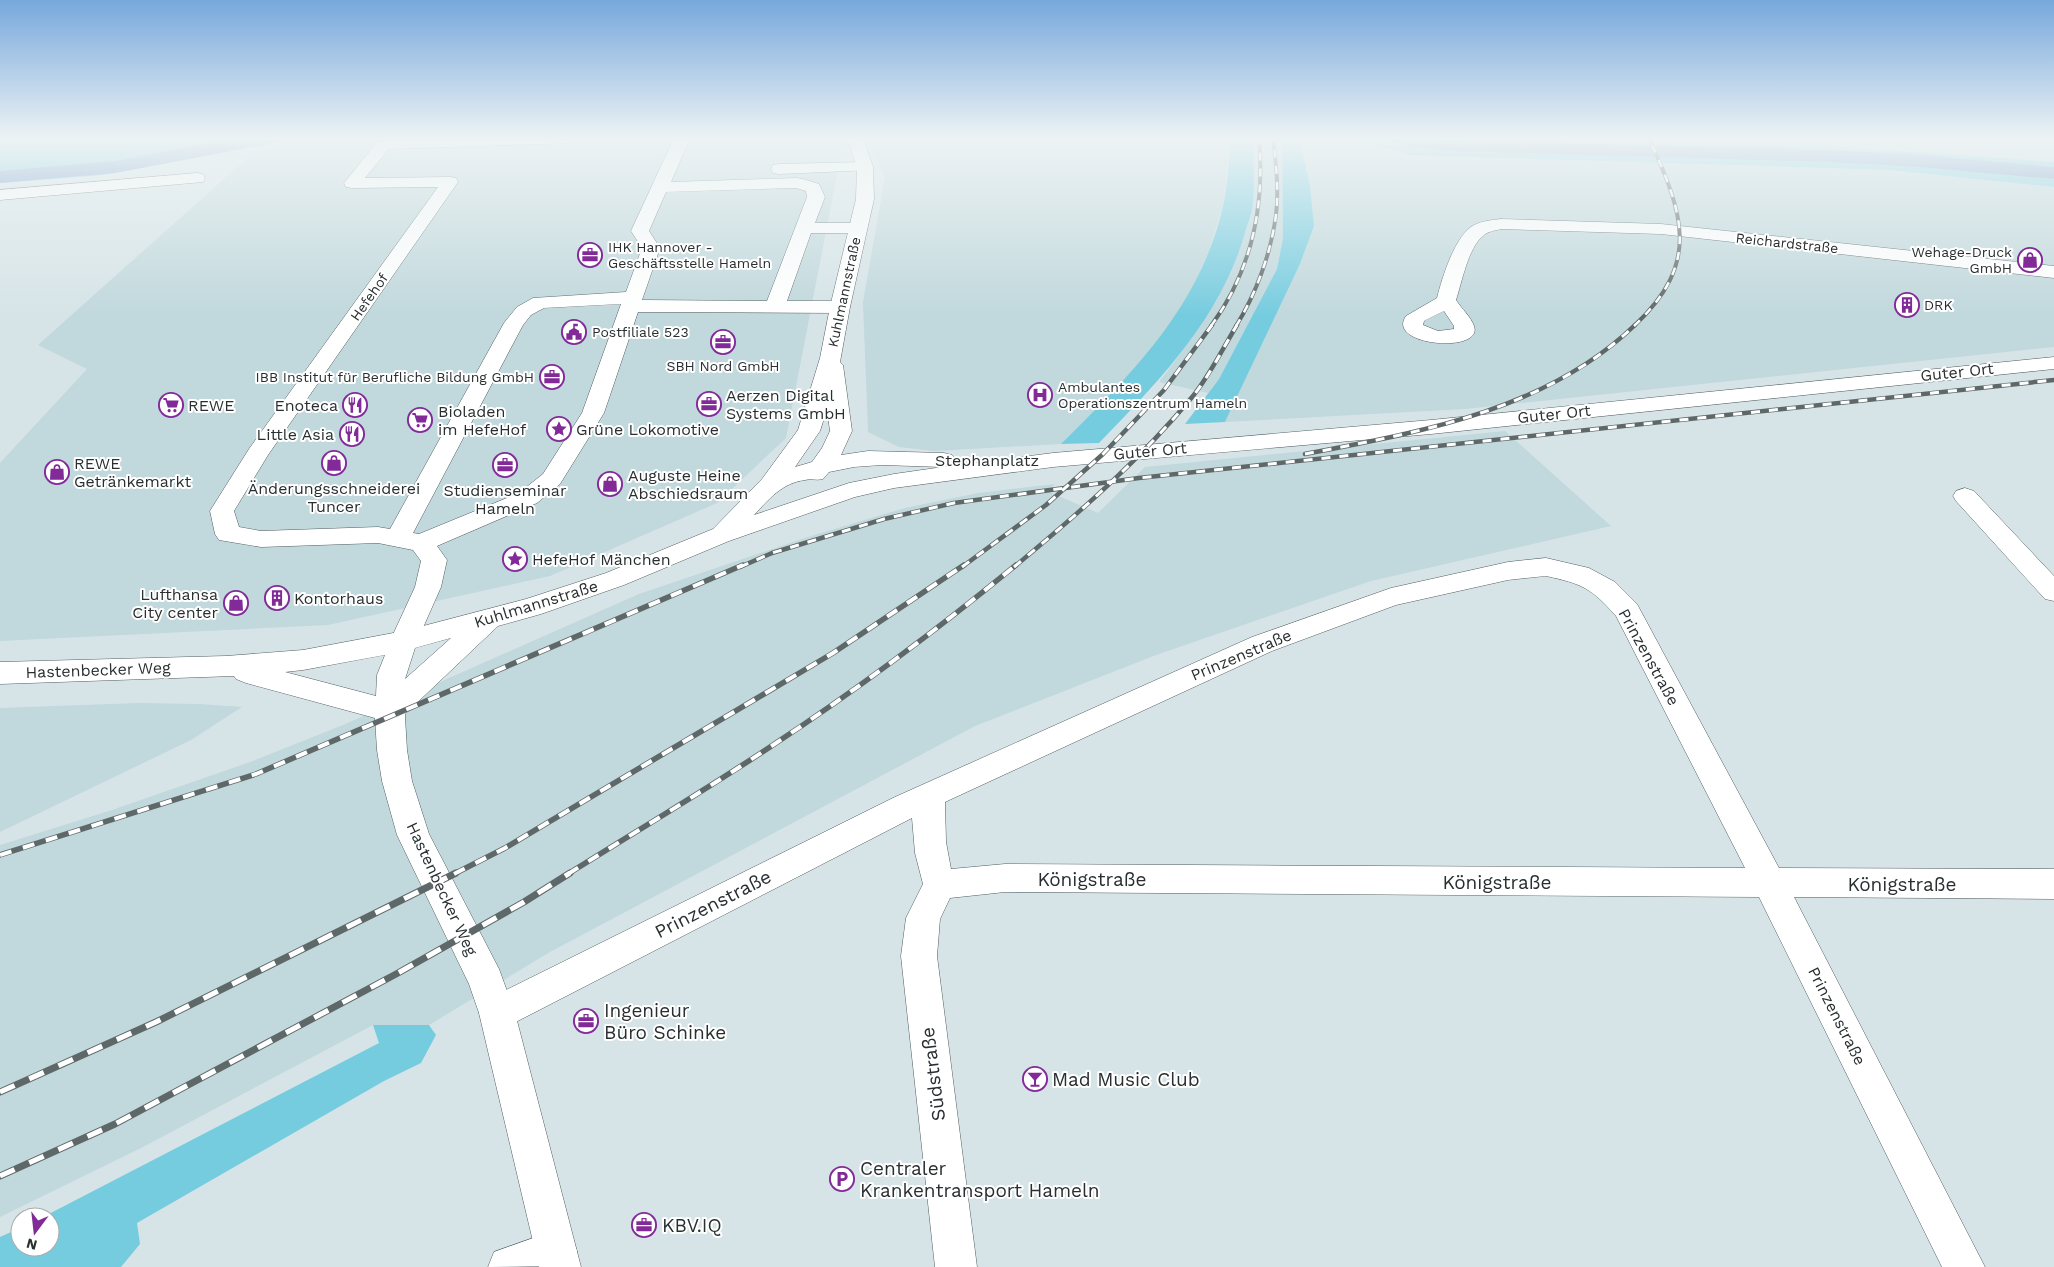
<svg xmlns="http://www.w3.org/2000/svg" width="2054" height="1267" font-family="'Work Sans',sans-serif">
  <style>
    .built { fill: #c1d8dc }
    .green { fill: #76ccdf }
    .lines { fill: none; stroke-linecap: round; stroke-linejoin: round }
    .canal { fill: #6d95c9; fill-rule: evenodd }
    .minor-casing { stroke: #525e61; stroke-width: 1 }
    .major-casing { stroke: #525e61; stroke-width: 1 }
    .minor { fill: #fff; fill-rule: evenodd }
    .major { fill: #fff; fill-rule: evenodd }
    .rail-far3-casing { stroke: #5f6869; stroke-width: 4 }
    .rail-far2-casing { stroke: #5f6869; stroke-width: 4.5 }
    .rail-far1-casing { stroke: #5f6869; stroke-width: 5.5 }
    .rail-casing { stroke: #5f6869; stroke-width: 7 }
    .rail-far3 { stroke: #fff; stroke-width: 2.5; stroke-dasharray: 8; stroke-linecap: butt }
    .rail-far2 { stroke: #fff; stroke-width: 3; stroke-dasharray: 9; stroke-linecap: butt }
    .rail-far1 { stroke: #fff; stroke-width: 4; stroke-dasharray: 12; stroke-linecap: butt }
    .rail { stroke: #fff; stroke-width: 5; stroke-dasharray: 16; stroke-linecap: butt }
    .labels { text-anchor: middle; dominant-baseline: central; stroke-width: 4; stroke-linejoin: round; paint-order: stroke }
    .far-street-label { font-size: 14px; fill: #292f30; stroke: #fff }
    .far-poi-label { font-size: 14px; fill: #292f30; stroke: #fff; text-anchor: start }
    .street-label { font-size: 16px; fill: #292f30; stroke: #fff }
    .poi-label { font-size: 16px; fill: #292f30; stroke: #fff; text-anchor: start }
    .near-street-label { font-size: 19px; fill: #292f30; stroke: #fff }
    .near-poi-label { font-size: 19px; fill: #292f30; stroke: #fff; text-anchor: start }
  </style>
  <rect width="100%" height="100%" fill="#d6e4e7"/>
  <g class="built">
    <path d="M353 138H834L841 154 786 438 717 503 550 576 328 625 0 641V463L87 369 38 345 254 152Z"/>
    <path d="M868 138H1231L1224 202 1209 251 1190 293 1165 333 1129 376 1061 444 934 451 899 447 868 432 863 302 885 177Z"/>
    <path d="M1253 138 1282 139 1283 238 1277 269 1219 379 1208 393 1159 382 1190 341 1217 299 1253 204Z"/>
    <path d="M1299 138H1352L1410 155 1890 170 2054 187V347L1465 409 1225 422 1300 264 1314 226 1310 185Z"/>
    <path d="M1416 138H2054V162L1845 147 1670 141 1642 145 1562 144Z"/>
    <path d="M1505 431 1611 526 1371 581 1156 655 975 726 550 952 429 1025H373L143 1147 0 1217V845L112 810 253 761 343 725 639 594 811 536 905 508 978 493 1055 484 1047 491 1098 513 1145 467Z"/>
    <path d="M138 703 199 704 242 707 191 740 0 832V708Z"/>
  </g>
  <g class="green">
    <path d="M0 138H292L103 175 0 183Z"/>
    <path d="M1231 138H1253C1253 159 1255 182 1253 203 1252 214 1247 225 1244 236 1219 320 1159 381 1099 443L1061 444C1133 372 1201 307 1224 202 1228 181 1229 159 1231 138Z"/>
    <path d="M1282 138H1299L1310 185 1314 226 1300 264 1225 422 1185 424 1219 379 1277 269 1283 238Z"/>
    <path d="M1352 138C1415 138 1477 142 1540 143 1583 145 1627 146 1670 141L1845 147 2054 162V187L1890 170 1410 155Z"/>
    <path d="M373 1025H429L436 1035 421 1063 384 1081 137 1223 140 1244 121 1267H0V1237L20 1228V1247H50V1217H43L379 1043Z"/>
  </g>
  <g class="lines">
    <g class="canal">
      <path d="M235 138H278L275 142 268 144 115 173 0 183V171L115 161Z"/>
      <path d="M1391 138 1831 150 1920 155 2054 167V179L1920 167 1831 162 1451 151 1417 148 1394 142Z"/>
    </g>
    <defs>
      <g id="minor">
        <path d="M419 138H579L577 141 571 143 389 149 365 178 450 177 456 178 458 182 268 455 234 511 239 527 261 531 378 527 390 529 504 323 517 307 533 298 626 292 642 248 631 231 674 138H690L671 182 797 178 803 179 819 184 825 197 815 223H857L863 224 866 228 863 232 857 233H811L787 301H840L847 303 850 307 847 311 840 313 638 312 604 413 560 484 537 503 437 546 447 560 441 587 414 648 404 651 394 648 390 641 415 587 421 561 413 550 378 543 261 547 219 540 215 534 210 511 249 449 438 187 352 188 346 187 344 183 378 141ZM796 188 806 191 807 197 767 301 642 300 660 248 649 231 666 192ZM621 304 582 413 543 474 519 493 419 534 413 533 523 325 531 315 544 308Z"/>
        <path d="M865 162 871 164 873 167 871 170 779 174 773 173 771 169 773 165 779 164Z"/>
        <path d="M197 173 203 174 205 178 203 182 0 200V190Z"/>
        <path d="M1501 219 1661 224 2054 266V278L1661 234 1501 229C1494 231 1488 231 1483 236 1468 248 1462 282 1456 300 1461 308 1471 317 1474 326 1484 354 1385 346 1406 316L1437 298C1442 278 1455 235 1474 225 1482 221 1492 220 1501 219ZM1444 311 1454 326V329L1438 331 1423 325 1424 321Z"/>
        <path d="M1965 488 1974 491 2054 576V601L2045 599 1956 501 1953 496 1956 491Z"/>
        <path d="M1546 558 1589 568 1615 582 1637 604 1779 868 2054 869V899L1794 897 1985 1267H1942L1759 897 1005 892 950 898 940 919 937 956 977 1267H935L901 956 906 918 923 884 915 853 912 818 510 1025 497 1030 484 1025 479 1013 484 1001 895 797 1252 637 1391 588 1508 562ZM1546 576C1583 584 1591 588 1616 616L1745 868 1005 864 951 869 946 842 945 802 1272 651 1396 605 1508 580Z"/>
        <path d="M556 1230 571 1236 577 1251 571 1266 488 1267 494 1252Z"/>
      </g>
      <path id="major" d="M847 138H863L873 167 874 199 850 307 840 362 843 365 852 431 841 455 868 451 944 453 952 455 956 460 952 465 945 467 1053 453 1431 420 2054 357V369L1431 434 1053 467 894 488 855 497 729 541 624 585 541 614 498 626 405 714V717L407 750 412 781 429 834 499 969 515 1013 581 1267H539L479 1013 469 984 397 835 382 781 377 750 375 718 246 683 236 679 234 676 0 684V662L226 656 303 650 404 631 526 599 606 573 713 529 762 479 798 430 820 358 830 307 856 199 857 167ZM827 409 830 431 822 448 812 462 795 467 820 431ZM882 465 943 467 894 474 849 483 754 515C769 499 782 483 805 480 811 478 816 481 823 479L829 472 854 467ZM451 638 405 679 415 648ZM385 655 377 675 376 696 285 672 303 670Z"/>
    </defs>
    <use href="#minor" class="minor-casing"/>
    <use href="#major" class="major-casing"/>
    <use href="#minor" class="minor"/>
    <use href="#major" class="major"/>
    <defs>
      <g id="rail-far3">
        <path d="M1211 326C1252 270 1265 206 1259 138"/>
        <path d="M1236 326C1256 294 1271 253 1276 215 1279 190 1276 163 1273 138"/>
        <path d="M1634 326C1702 262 1683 214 1649 138"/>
      </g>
      <g id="rail-far2">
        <path d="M1305 454C1421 432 1547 410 1635 325"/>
        <path d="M740 567 772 553 884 519 954 503 1139 478 2054 380"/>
        <path d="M962 567 1046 505 1103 454 1164 390 1212 325"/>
        <path d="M1014 567C1078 514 1140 460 1193 396 1210 375 1223 348 1237 325"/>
      </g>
      <g id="rail-far1">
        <path d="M0 855 256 774 743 565"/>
        <path d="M454 874 505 848 833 653 964 565"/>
        <path d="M568 874C635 832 704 791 770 747 855 691 937 630 1016 565"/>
      </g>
      <g id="rail">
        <path d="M0 1092 156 1022 456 873"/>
        <path d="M0 1176 115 1124 398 973 524 902 570 873"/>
      </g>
    </defs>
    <use href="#rail-far3" class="rail-far3-casing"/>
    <use href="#rail-far2" class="rail-far2-casing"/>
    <use href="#rail-far1" class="rail-far1-casing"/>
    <use href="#rail" class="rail-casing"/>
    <use href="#rail-far3" class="rail-far3"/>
    <use href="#rail-far2" class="rail-far2"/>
    <use href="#rail-far1" class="rail-far1"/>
    <use href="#rail" class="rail"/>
  </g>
  <linearGradient id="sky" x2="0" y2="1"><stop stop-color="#77a8dc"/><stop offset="0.44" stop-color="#edf3f4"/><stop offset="1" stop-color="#edf3f4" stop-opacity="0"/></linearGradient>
  <rect width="2054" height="315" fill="url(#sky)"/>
  <defs>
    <symbol id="office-ring" viewBox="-11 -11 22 22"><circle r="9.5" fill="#fff" stroke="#812a98" stroke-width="1.5"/><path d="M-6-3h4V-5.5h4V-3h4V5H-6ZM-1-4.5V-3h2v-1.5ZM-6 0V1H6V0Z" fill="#812a98"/></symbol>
    <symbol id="shop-ring" viewBox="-11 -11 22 22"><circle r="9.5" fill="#fff" stroke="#812a98" stroke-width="1.5"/><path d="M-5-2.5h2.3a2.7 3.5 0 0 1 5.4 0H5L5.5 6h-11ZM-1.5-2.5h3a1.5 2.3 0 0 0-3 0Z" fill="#812a98"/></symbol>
    <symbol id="building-ring" viewBox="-11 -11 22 22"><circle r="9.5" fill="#fff" stroke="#812a98" stroke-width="1.5"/><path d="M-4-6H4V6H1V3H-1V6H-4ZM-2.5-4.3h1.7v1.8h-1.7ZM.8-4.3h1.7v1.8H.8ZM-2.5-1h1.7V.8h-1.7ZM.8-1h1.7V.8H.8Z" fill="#812a98"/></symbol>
    <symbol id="civic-ring" viewBox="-11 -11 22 22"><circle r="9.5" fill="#fff" stroke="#812a98" stroke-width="1.5"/><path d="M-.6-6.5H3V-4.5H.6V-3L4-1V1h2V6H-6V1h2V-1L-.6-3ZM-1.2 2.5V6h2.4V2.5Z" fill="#812a98"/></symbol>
    <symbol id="hospital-ring" viewBox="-11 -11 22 22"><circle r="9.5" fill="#fff" stroke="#812a98" stroke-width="1.5"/><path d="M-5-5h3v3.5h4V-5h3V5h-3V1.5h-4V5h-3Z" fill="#812a98"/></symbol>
    <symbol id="supermarket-ring" viewBox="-11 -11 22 22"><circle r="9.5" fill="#fff" stroke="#812a98" stroke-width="1.5"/><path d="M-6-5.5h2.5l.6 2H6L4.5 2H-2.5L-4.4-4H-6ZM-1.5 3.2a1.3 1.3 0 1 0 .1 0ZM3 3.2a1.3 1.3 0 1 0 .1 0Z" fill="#812a98"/></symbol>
    <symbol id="restaurant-ring" viewBox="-11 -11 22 22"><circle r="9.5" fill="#fff" stroke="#812a98" stroke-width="1.5"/><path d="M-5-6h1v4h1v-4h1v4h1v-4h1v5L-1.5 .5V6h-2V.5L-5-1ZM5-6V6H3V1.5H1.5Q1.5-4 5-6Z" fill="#812a98"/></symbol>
    <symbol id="sight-ring" viewBox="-11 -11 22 22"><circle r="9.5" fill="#fff" stroke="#812a98" stroke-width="1.5"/><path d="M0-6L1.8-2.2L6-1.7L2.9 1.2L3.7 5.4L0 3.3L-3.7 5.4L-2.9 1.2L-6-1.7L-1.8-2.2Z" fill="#812a98"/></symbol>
    <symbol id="bar-ring" viewBox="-11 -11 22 22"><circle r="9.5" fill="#fff" stroke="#812a98" stroke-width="1.5"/><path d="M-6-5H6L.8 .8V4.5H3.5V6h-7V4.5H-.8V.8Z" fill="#812a98"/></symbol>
    <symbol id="parking-ring" viewBox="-11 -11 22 22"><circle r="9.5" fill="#fff" stroke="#812a98" stroke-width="1.5"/><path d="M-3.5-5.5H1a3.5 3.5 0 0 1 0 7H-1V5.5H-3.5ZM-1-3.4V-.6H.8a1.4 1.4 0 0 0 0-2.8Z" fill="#812a98"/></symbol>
  </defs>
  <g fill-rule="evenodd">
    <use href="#office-ring" x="576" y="241" width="28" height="28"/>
    <use href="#shop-ring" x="2016" y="246" width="28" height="28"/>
    <use href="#building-ring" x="1893" y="291" width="28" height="28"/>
    <use href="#civic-ring" x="560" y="318" width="28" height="28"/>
    <use href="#office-ring" x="709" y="328" width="28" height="28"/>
    <use href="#office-ring" x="538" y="363" width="28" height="28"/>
    <use href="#hospital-ring" x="1026" y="381" width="28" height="28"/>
    <use href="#office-ring" x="695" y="390" width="28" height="28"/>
    <use href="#supermarket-ring" x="157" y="391" width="28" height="28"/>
    <use href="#restaurant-ring" x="341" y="391" width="28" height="28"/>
    <use href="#supermarket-ring" x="406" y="406" width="28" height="28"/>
    <use href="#sight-ring" x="545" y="415" width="28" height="28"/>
    <use href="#restaurant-ring" x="338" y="420" width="28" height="28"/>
    <use href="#shop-ring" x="320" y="449" width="28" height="28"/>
    <use href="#office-ring" x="491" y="451" width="28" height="28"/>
    <use href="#shop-ring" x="43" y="458" width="28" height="28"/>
    <use href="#shop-ring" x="596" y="470" width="28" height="28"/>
    <use href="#sight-ring" x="501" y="545" width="28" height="28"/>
    <use href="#building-ring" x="263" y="584" width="28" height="28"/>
    <use href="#shop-ring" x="222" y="589" width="28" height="28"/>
    <use href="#office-ring" x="572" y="1007" width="28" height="28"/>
    <use href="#bar-ring" x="1021" y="1065" width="28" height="28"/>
    <use href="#parking-ring" x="828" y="1165" width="28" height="28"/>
    <use href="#office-ring" x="630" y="1211" width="28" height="28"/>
  </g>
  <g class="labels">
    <g class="far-street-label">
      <text transform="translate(1787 243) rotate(6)">Reichardstraße</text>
      <text transform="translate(844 292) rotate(-78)">Kuhlmannstraße</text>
      <text transform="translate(369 297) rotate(-55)">Hefehof</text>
    </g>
    <g class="far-poi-label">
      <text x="608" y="247">IHK Hannover -<tspan x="608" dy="16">Geschäftsstelle Hameln</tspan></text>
      <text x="2012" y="252" text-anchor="end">Wehage-Druck<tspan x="2012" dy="16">GmbH</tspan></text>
      <text x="1924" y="305">DRK</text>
      <text x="592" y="332">Postfiliale 523</text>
      <text x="723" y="366" text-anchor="middle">SBH Nord GmbH</text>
      <text x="534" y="377" text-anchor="end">IBB Institut für Berufliche Bildung GmbH</text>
      <text x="1058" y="387">Ambulantes<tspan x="1058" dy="16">Operationszentrum Hameln</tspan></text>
    </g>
    <g class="street-label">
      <text transform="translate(1957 372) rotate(-6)">Guter Ort</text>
      <text transform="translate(1554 414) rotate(-6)">Guter Ort</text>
      <text transform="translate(1150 451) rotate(-5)">Guter Ort</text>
      <text x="987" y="460">Stephanplatz</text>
      <text transform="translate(536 604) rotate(-17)">Kuhlmannstraße</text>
      <text transform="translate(1241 655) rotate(-23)">Prinzenstraße</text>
      <text transform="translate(1649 657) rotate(61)">Prinzenstraße</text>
      <text transform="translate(98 670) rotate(-2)">Hastenbecker Weg</text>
      <text transform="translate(442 889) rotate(65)">Hastenbecker Weg</text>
      <text transform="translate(1837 1016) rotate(63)">Prinzenstraße</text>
    </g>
    <g class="poi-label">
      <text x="726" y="395">Aerzen Digital<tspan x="726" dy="18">Systems GmbH</tspan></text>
      <text x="188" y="405">REWE</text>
      <text x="338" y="405" text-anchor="end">Enoteca</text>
      <text x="438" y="411">Bioladen<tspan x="438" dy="18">im HefeHof</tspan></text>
      <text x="576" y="429">Grüne Lokomotive</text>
      <text x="334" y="434" text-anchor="end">Little Asia</text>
      <text x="74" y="463">REWE<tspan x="74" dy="18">Getränkemarkt</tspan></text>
      <text x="628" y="475">Auguste Heine<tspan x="628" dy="18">Abschiedsraum</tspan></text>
      <text x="334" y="488" text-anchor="middle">Änderungsschneiderei<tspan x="334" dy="18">Tuncer</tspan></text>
      <text x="505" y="490" text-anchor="middle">Studienseminar<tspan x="505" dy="18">Hameln</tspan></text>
      <text x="532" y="559">HefeHof Mänchen</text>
      <text x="218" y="594" text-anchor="end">Lufthansa<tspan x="218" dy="18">City center</tspan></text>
      <text x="294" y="598">Kontorhaus</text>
    </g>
    <g class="near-street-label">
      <text x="1092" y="879">Königstraße</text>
      <text x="1497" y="882">Königstraße</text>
      <text x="1902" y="884">Königstraße</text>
      <text transform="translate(713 904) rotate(-27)">Prinzenstraße</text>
      <text transform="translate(933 1074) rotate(-97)">Südstraße</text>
    </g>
    <g class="near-poi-label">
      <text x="604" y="1010">Ingenieur<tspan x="604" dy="22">Büro Schinke</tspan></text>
      <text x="1052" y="1079">Mad Music Club</text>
      <text x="860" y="1168">Centraler<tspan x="860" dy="22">Krankentransport Hameln</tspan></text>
      <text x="662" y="1225">KBV.IQ</text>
    </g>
  </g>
  <g transform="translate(35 1232) rotate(195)"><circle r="24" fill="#ffffff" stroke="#a9acac"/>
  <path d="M0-4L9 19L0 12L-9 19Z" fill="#812a98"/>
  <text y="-8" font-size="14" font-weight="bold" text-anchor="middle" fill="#292f30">N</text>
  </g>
</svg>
